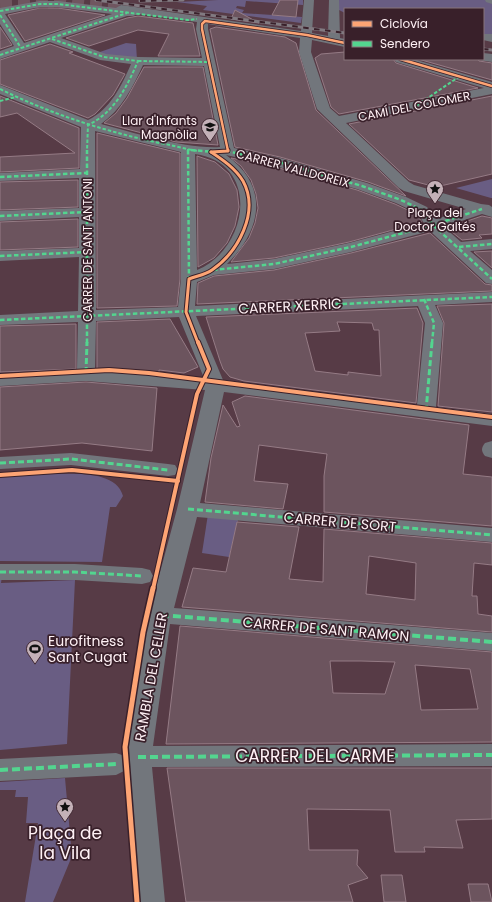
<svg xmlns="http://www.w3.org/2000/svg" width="492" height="902" font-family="Poppins,sans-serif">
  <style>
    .green { fill: #695d83 }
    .building { fill: #6c545e; stroke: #957b85; fill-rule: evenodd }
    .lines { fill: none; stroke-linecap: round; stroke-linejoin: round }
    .minor-tunnel { stroke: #705660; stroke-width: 12; stroke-dasharray: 12 6; stroke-linecap: butt }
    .minor { fill: #72767c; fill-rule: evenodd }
    .rail-casing { stroke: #817a81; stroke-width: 3 }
    .rail { stroke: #39202a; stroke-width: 2; stroke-dasharray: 5.5; stroke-linecap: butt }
    .quiet-far3 { stroke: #53d58f; stroke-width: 2; stroke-dasharray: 3.5 2; stroke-linecap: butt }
    .quiet-far2 { stroke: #53d58f; stroke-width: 2.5; stroke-dasharray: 4.5 2.5; stroke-linecap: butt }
    .quiet-far1 { stroke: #53d58f; stroke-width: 3; stroke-dasharray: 6 3; stroke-linecap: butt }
    .quiet { stroke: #53d58f; stroke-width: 4; stroke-dasharray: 8 4; stroke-linecap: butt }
    .cycleway-far3-casing { stroke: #39202a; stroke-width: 4 }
    .cycleway-far2-casing { stroke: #39202a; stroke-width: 5 }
    .cycleway-far1-casing { stroke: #39202a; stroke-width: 6 }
    .cycleway-casing { stroke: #39202a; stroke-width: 8 }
    .cycleway-far3 { stroke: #fda474; stroke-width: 2.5 }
    .cycleway-far2 { stroke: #fda474; stroke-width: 3 }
    .cycleway-far1 { stroke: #fda474; stroke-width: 4 }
    .cycleway { stroke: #fda474; stroke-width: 5 }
    .labels { text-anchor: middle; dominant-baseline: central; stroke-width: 3.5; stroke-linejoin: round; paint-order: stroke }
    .far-street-label { font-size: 12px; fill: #fff1f5; stroke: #39202a }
    .far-poi-label { font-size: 12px; fill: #fff1f5; stroke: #39202a; text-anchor: end }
    .street-label { font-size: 14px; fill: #fff1f5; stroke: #39202a }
    .poi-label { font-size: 14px; fill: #fff1f5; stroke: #39202a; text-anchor: start }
    .near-street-label { font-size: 17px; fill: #fff1f5; stroke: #39202a }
    .near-poi-label { font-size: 17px; fill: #fff1f5; stroke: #39202a }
  </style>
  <rect width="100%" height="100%" fill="#573b46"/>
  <g class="green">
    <path d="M218 0H303V5L246 1 245 7 237 6 236 8 244 10 242 13 302 17 301 23 203 10 207 6 177 2Z"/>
    <path d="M334 0H490L492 1V38L483 37V9H345V13L333 7Z"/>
    <path d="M126 43 136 44 137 60 97 53Z"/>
    <path d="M492 179V198H491L456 188Z"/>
    <path d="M51 474C73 474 116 470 123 496L116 507H110L102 562 0 561V476Z"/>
    <path d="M208 514 239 516 229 557 202 553Z"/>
    <path d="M0 576H2L1 583 75 580 67 744 0 750Z"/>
    <path d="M65 778 72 856 53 902H25L38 823H26L28 797H15L16 790H0V782Z"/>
  </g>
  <g class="building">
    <path d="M280 0H298L296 17 272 15Z"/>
    <path d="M40 8H58L105 15 25 41 8 15Z"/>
    <path d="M235 10 259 23 231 19Z"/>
    <path d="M138 16 193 23 200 56H158L169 34 138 30 89 46 66 38 127 18Z"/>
    <path d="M0 27 12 45 0 49Z"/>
    <path d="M216 27 285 37 296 43 316 110 406 196 368 182 280 157 235 147 210 29Z"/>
    <path d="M50 44 73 52 69 53 125 74 113 95 95 114 88 118 0 84V60Z"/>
    <path d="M345 52V59H393L396 63 478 88 339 114 331 107 315 58 321 54Z"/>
    <path d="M418 59H478L479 61 492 63V80Z"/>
    <path d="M144 67H203L218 145 176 142 104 123 116 113 127 98Z"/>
    <path d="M0 96 79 128V168L0 172V157L75 153 17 113 0 117Z"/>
    <path d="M492 96V174L436 187 409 180 349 124Z"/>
    <path d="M97 133 180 153V279L177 306 97 308Z"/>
    <path d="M197 156 215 162 229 174 237 190 239 207 235 226 227 243 214 258 198 267Z"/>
    <path d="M231 158 272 166 357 190 395 204 416 214 422 222 349 242 274 258 231 262 249 238 255 223 258 208 256 194 251 180 241 166Z"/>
    <path d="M78 180V207L0 210V182Z"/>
    <path d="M482 216 492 218V234L479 235 482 238 462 240 447 228Z"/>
    <path d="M78 219V247L0 250V222Z"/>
    <path d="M430 233 485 284 492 285V291L197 304 198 283 214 276 274 270 351 253Z"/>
    <path d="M492 251V268L474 252Z"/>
    <path d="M492 304V412L438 406 444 323 437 306Z"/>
    <path d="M417 308 423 323 416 403 244 381 230 377 223 369 220 361 206 317ZM337 322 372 323 374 330H379L381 376 348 372V375L315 371 305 333 340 331Z"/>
    <path d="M170 319 198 367 184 373 159 370V373L97 369V322Z"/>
    <path d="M76 324V369L0 372V326Z"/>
    <path d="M86 382 157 388 152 451 82 443 0 450V387Z"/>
    <path d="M245 396 469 425 463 474 492 477V526L324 512V476L327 454 259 445 254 481 288 484 283 509 205 502 211 458 223 405 237 427 240 426 232 402Z"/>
    <path d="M237 522 299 527 289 579 323 582 324 529 492 543V565L474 563 472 596H477L478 614 492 616V632L182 607 193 568 226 572ZM369 556 416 563 415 600 366 594Z"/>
    <path d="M180 626 492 652V742L166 744ZM330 661H361L395 662 385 694 333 693ZM415 665 470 669 478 709 421 710Z"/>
    <path d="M167 768H492V819L456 820 463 848 424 847 425 852H395L390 810 307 809 309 850H358L357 865 368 878 348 885 353 902H186Z"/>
    <path d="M381 875H402L406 902H384Z"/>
    <path d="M468 884H488L492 902H471Z"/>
  </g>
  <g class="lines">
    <path class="minor-tunnel" d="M0 3 60 2 121 8"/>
    <g class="minor">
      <path d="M304 0H314L312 33 328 36 329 0H339L340 38 345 39V47L312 40 311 52 330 108 339 116 484 88 396 62 394 59H413L492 82V94L346 123 409 182 414 185 481 204 489 205 492 207V217L482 214 444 227 461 242 492 239V249L470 251 492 270V284L486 283 430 231 351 252 274 269 214 275 197 282 195 306 492 292V302L435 305 443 323 436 407 492 414V426L224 392 200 503 492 528V542L197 517 174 608 492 633V651L170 624 153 746 492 744V766L152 767 165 902H135L126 770 116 775 0 781V759L116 753 125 756 144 632 177 509 205 390 86 381 0 386V374L77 370 78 322 0 325V315L78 311 79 257 0 261V251L79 248V217L0 221V211L79 208V178L0 181V173L80 169 81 127 0 94V85L88 120C110 110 122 85 131 64L100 60 50 42 0 59V51L14 46 0 24V8L40 1H58L116 8 121 5 301 31ZM40 7H58L112 14 24 43 5 14ZM138 14 197 22 196 29 202 58 138 57 106 54 61 38 127 16H133ZM208 24 300 38 299 52 317 109 399 188 404 191 466 209 436 219 427 207 406 197 367 183 280 158 234 148 208 29ZM143 65 204 66 220 147C184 149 136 133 101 124 121 110 133 87 143 65ZM95 131 181 152V279L178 307 96 310ZM195 154C261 163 249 249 197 270ZM226 155 272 165 357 189 396 203 417 213 424 223 349 243 274 259 227 264C262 230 270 186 226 155ZM418 306 425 323 417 405 223 380 196 316ZM179 317 204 378 95 370 96 321Z"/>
      <path d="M485 0H492V4L486 2Z"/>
      <path d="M483 34H492V42L483 40Z"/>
      <path d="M483 53 492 54V62L479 60 483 59Z"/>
      <path d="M492 441V458L485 456C481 451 481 448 485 443Z"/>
      <path d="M71 453 168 464 175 465 178 470 175 475 168 476 71 465 0 469V457Z"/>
      <path d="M0 564H75L142 568 150 570 153 576 150 582 142 584 75 580H0Z"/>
    </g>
    <defs>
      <g id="rail">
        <path d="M96 0 345 33"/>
        <path d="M140 1 183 0"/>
        <path d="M483 49 492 50"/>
      </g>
    </defs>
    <use href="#rail" class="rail-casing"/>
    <use href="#rail" class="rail"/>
    <g class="quiet-far3">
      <path d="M0 11 40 4H58L188 20 197 19"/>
      <path d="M0 15 21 48"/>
      <path d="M52 39 104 57 138 61C127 87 114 113 88 125L87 151"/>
      <path d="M0 55 127 13"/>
      <path d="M138 61 210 62"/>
      <path d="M0 89C51 114 104 131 159 143 172 145 185 149 198 151"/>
      <path d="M0 101 16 97"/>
      <path d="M416 106 460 76"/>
      <path d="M188 149V151"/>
    </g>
    <g class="quiet-far2">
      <path d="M188 150 189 281"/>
      <path d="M191 150 214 152"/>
      <path d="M226 151 275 161 362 186 401 200 422 210 433 225 492 279"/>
      <path d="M0 177 86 173"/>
      <path d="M0 216 86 212"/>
      <path d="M459 247 492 244"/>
      <path d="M0 256 87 252"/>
      <path d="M213 270 274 264 351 247 433 225 482 209"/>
      <path d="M424 299 434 323 432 343"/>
      <path d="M0 320 492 297"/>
      <path d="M87 343V150"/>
    </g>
    <g class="quiet-far1">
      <path d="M86 373 87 342"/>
      <path d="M426 411 432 342"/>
      <path d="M0 463 71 459 168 470"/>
      <path d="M188 509 492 535"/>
      <path d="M0 572H75L142 576"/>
    </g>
    <g class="quiet">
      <path d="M161 615 492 642"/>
      <path d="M138 757 492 755"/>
      <path d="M0 770 116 764"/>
    </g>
    <defs>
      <g id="cycleway-far3">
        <path d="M400 59 492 86"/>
        <path d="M228 151 202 29V24L205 21 307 35 345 43"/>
      </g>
      <g id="cycleway-far2">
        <path d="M211 152 228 151V150"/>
        <path d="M198 343 186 312 189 279C196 276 205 275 212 270 238 252 260 212 243 181 235 168 223 160 211 152"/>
      </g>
      <g id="cycleway-far1">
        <path d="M0 376 109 370 149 373 492 417"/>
        <path d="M0 475 72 470 178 481"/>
        <path d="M153 589 197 394 209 369 198 342"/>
      </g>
      <path id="cycleway" d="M137 902 125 747 143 632 153 588"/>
    </defs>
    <use href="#cycleway-far3" class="cycleway-far3-casing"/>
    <use href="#cycleway-far2" class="cycleway-far2-casing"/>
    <use href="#cycleway-far1" class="cycleway-far1-casing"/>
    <use href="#cycleway" class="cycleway-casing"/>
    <use href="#cycleway-far3" class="cycleway-far3"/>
    <use href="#cycleway-far2" class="cycleway-far2"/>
    <use href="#cycleway-far1" class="cycleway-far1"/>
    <use href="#cycleway" class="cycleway"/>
  </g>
  <defs>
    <symbol id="school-pin" viewBox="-11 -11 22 30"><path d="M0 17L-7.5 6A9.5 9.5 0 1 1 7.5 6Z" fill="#c4b1b8" stroke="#39202a"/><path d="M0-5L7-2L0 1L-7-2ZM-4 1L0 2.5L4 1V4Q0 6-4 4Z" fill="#111"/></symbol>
    <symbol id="sight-pin" viewBox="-11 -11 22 30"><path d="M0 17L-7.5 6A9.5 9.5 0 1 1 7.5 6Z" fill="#c4b1b8" stroke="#39202a"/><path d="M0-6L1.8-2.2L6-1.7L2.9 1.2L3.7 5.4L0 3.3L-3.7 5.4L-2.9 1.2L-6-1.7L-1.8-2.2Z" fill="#111"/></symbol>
    <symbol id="stadium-pin" viewBox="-11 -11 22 30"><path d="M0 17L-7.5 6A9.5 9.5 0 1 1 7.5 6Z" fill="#c4b1b8" stroke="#39202a"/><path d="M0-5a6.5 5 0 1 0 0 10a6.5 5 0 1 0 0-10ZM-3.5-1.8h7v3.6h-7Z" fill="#111"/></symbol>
  </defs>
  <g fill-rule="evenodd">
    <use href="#school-pin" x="200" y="117" width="20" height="27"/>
    <use href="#sight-pin" x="425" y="179" width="20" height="27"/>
    <use href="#stadium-pin" x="25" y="639" width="20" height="27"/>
    <use href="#sight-pin" x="55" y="797" width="20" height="27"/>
  </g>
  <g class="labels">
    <g class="far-street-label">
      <text transform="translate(414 106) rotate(-11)">CAMÍ DEL COLOMER</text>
      <text transform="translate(293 168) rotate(15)">CARRER VALLDOREIX</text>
      <text transform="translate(87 250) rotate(-90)">CARRER DE SANT ANTONI</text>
    </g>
    <g class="far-poi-label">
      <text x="197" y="120">Llar d'Infants<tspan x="197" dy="14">Magnòlia</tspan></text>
      <text x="435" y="212" text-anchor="middle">Plaça del<tspan x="435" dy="14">Doctor Galtés</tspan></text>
    </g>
    <g class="street-label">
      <text transform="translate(290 306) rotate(-3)">CARRER XERRIC</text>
      <text transform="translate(340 522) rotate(5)">CARRER DE SORT</text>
      <text transform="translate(326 629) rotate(5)">CARRER DE SANT RAMON</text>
      <text transform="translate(151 677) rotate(-80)">RAMBLA DEL CELLER</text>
    </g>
    <g class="poi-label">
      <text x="48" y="641">Eurofitness<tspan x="48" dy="16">Sant Cugat</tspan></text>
    </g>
    <g class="near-street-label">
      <text x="315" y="756">CARRER DEL CARME</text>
    </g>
    <g class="near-poi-label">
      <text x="65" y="833">Plaça de<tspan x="65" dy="20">la Vila</tspan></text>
    </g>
  </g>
  <rect x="344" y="8" width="140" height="52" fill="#39202a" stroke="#88747b"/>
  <rect x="352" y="21" width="20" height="6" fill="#fda474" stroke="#88747b"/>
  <text x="380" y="28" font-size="12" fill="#fff1f5">Ciclovía</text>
  <rect x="352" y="41" width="20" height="6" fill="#53d58f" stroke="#88747b"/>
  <text x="380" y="48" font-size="12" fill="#fff1f5">Sendero</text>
</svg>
